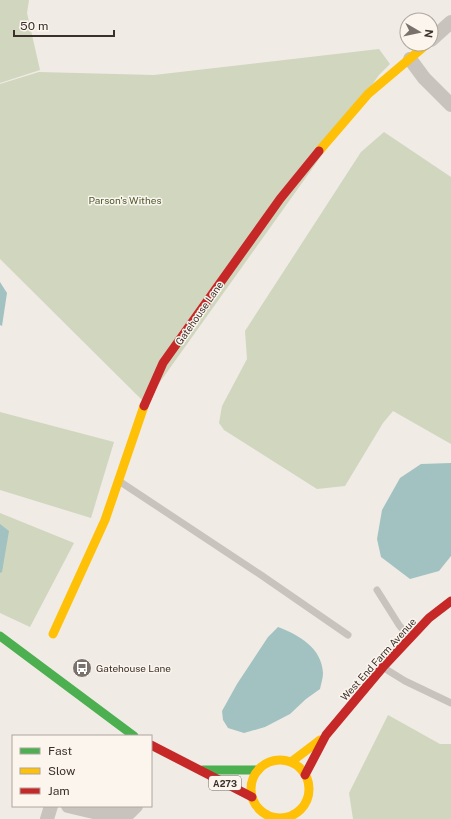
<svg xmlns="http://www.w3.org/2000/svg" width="451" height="819" font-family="'Public Sans',sans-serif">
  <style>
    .green { fill: #d1d6bf }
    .water { fill: #a1c2c1 }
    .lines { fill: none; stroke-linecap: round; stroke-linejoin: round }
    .lane { stroke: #c9c3be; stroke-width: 7 }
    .street { stroke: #c9c3be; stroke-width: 14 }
    .fast { stroke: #4caf50; stroke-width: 9 }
    .slow { stroke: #ffc107; stroke-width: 9 }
    .jam { stroke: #c62828; stroke-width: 9 }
    .labels { text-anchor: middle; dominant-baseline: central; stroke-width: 3; stroke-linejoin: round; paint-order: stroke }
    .shield { fill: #fbf5ee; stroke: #756b66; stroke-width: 1 }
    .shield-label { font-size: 9px; font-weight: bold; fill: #3b302b }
    .park-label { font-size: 10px; fill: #4a5a2e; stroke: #fbf5ee }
    .street-label { font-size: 10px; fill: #3b302b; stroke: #fbf5ee }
    .poi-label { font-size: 10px; fill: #3b302b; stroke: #fbf5ee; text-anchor: start }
  </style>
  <rect width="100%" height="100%" fill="#f0ebe5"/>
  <g class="green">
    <path d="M0 0H29L27 13 40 70 0 83Z"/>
    <path d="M379 49 390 64 379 75 145 403 0 259V84L39 72 154 75Z"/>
    <path d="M384 132 451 177V444L393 411 383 423 345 486 317 489 224 430 219 423 222 406 247 359 245 331 361 152Z"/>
    <path d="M0 412 114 442 91 518 0 490Z"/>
    <path d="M0 513 74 543 30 627 0 613Z"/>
    <path d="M388 715 440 744H451V819H353L349 793Z"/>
  </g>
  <g class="water">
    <path d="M0 282 7 293 2 326 0 325Z"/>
    <path d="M451 463V556L439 571 410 579 381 557 377 539 382 510 400 478 421 464Z"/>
    <path d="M0 524 9 531 2 572 0 573Z"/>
    <path d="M278 627C299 635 322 648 323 673 323 678 321 684 320 689L306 699 290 714 265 727 244 733 228 728 223 720 222 711 237 684 268 637Z"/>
  </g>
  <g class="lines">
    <g class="lane">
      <path d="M119 481 261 575 348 635"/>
      <path d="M377 590 399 625 410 638"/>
      <path d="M384 668 405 681 451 703"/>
    </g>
    <g class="street">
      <path d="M431 40 451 22"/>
      <path d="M410 59 424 78 451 105"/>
      <path d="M68 806 98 813H129L136 806"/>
      <path d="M47 819 51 806"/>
    </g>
    <g class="fast">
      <path d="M0 636 134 736"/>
      <path d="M203 770H258"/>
    </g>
    <g class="slow">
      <path d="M319 151 368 94 427 44"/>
      <path d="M53 634 105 520 144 406"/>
      <circle cx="280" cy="789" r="29"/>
      <path d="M291 762 320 740"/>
    </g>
    <g class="jam">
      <path d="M144 406 163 363 280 199 319 151"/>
      <path d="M151 745 252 797"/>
      <path d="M305 775 326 735 383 667 429 618 451 601"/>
    </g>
  </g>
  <defs>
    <symbol id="bus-disc" viewBox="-11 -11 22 22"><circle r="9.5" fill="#7a716c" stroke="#fbf5ee"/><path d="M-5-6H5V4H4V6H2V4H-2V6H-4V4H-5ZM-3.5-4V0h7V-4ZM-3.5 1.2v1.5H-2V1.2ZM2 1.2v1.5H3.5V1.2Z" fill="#fff"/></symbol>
  </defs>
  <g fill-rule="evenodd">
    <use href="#bus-disc" x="71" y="657" width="22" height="22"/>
  </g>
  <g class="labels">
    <rect class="shield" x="209" y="776" width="32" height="14" rx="3"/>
    <g class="shield-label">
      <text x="225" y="783">A273</text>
    </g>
    <g class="park-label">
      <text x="125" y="200">Parson's Withes</text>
    </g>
    <g class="street-label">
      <text transform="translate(199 313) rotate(-55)">Gatehouse Lane</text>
      <text transform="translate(378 659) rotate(-48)">West End Farm Avenue</text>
    </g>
    <g class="poi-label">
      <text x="96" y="668">Gatehouse Lane</text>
    </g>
  </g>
  <rect x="12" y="735" width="140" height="72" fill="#fbf5ee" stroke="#aea6a0"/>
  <rect x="20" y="748" width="20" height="6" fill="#4caf50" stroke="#aea6a0"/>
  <text x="48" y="755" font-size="12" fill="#3b302b">Fast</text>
  <rect x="20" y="768" width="20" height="6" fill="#ffc107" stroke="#aea6a0"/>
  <text x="48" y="775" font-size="12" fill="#3b302b">Slow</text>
  <rect x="20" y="788" width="20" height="6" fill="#c62828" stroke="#aea6a0"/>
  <text x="48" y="795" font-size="12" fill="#3b302b">Jam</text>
  <g transform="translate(419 32) rotate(99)"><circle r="19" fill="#fbf5ee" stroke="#aea6a0"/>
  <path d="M0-3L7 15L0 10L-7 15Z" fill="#7a716c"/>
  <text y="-6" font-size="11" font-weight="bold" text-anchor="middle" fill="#3b302b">N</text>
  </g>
  <path d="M14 30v6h100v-6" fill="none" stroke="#3b302b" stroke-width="2"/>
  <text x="20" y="30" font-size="12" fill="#3b302b" stroke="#fbf5ee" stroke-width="3" paint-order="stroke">50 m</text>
</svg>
